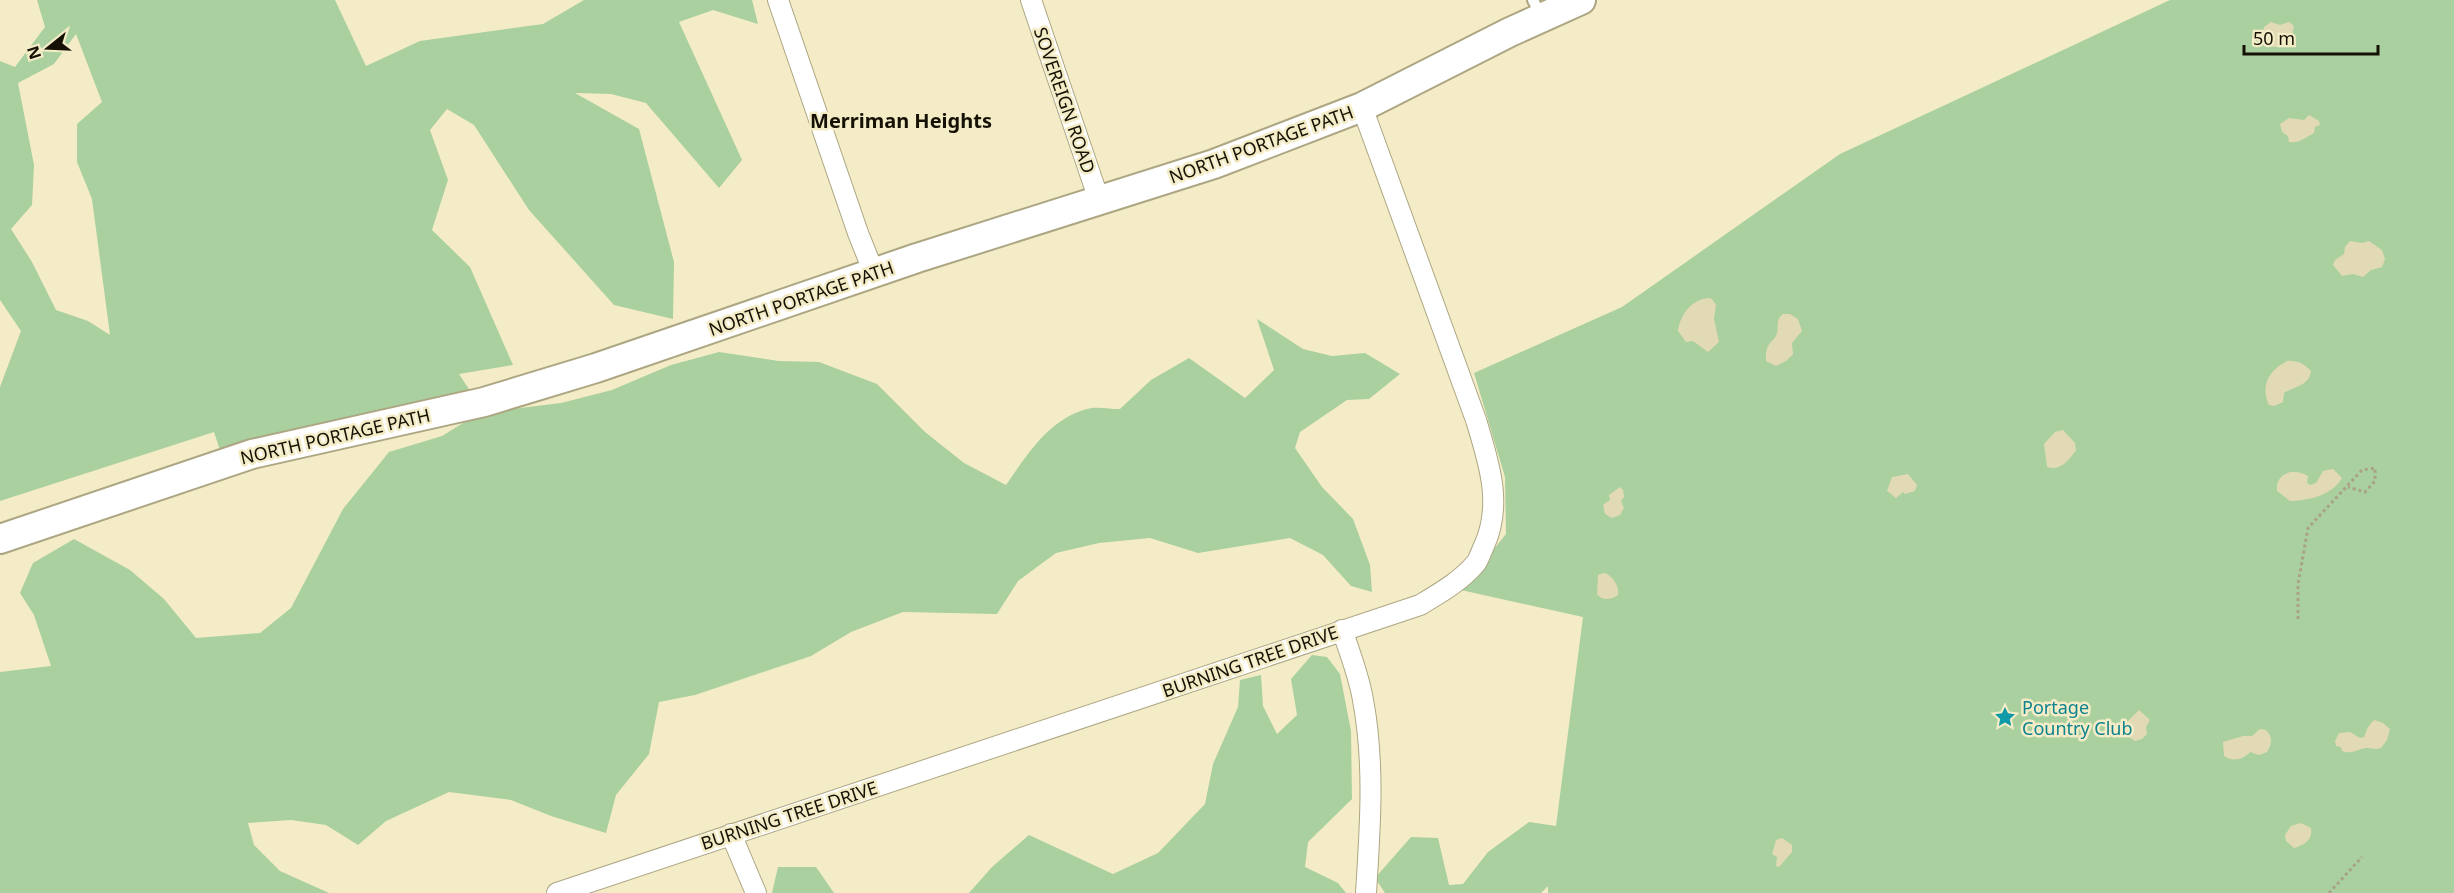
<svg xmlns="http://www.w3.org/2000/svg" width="2454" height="893" font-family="'Noto Sans',sans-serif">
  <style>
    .green { fill: #a9d09e; fill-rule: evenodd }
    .sand { fill: #e2dab5 }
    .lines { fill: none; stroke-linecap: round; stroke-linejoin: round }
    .lane-casing { stroke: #ada683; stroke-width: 14 }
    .street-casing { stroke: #ada683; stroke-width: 22 }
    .secondary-casing { stroke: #ada683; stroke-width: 32 }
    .path { stroke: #a9a285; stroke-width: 3; stroke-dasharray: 3 3; stroke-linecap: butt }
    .lane { stroke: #fff; stroke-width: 10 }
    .street { stroke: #fff; stroke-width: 20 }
    .secondary { stroke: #fff; stroke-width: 28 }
    .labels { text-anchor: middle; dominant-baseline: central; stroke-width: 5; stroke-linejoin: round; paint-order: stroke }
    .street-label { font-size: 18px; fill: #151205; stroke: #f4ecc7 }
    .culture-label { font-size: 18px; fill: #0d838f; stroke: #f4ecc7; text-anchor: start }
    .neighbourhood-label { font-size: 20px; font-weight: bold; fill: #151205; stroke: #f4ecc7 }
  </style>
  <rect width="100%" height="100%" fill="#f4ecc7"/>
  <g class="green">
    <path d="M37 0H335L366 66 420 41 543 24 584 0H752L758 24 713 10 679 22 742 160 719 188 646 103 611 94 575 93 639 129 674 262 673 319 614 305 529 210 474 125 447 109 430 130 448 180 432 230 470 267 513 365 459 374 472 394 221 453 214 432 0 501V387L21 331 0 300V61L15 67 45 27ZM76 34 102 102 77 124V162L92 199 110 335 88 321 56 310 32 262 11 229 32 205 34 165 18 83 54 64Z"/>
    <path d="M2170 0H2454V893H1548V886L1541 893H1385L1375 878 1411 837 1438 838 1449 885 1463 884 1488 852 1529 822 1556 826 1583 617 1461 590 1506 534 1505 477 1474 373 1622 307 1840 154Z"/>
    <path d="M1257 319 1303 349 1332 356 1365 353 1400 374 1369 399 1347 400 1300 432 1295 448 1322 487 1353 519 1370 565 1372 592 1351 586 1323 555 1290 538 1198 553 1150 538 1099 543 1056 553 1018 581 997 614 903 612 851 632 811 656 695 695 659 702 649 754 616 795 606 833 551 816 511 800 449 792 386 821 358 845 326 825 291 820 248 823 254 845 280 871 329 893H0V672L51 666 34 615 20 593 33 563 74 539 130 570 164 599 196 638 260 633 291 608 343 509 389 452 442 436 479 413 561 403 612 390 671 365 719 352 779 361 819 362 877 384 925 432 964 463 1006 485C1027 455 1049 419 1087 409 1096 406 1110 409 1120 409L1151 380 1189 358 1245 398 1274 370Z"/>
    <path d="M1312 655 1327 657 1340 674 1351 731 1352 799 1308 842 1305 867 1338 883 1346 893H969L992 867 1029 835 1113 874 1158 853 1205 804 1213 764 1238 707 1240 680 1261 675 1263 706 1277 734 1297 715 1291 679Z"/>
    <path d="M778 867H816L834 893H772Z"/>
  </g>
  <g class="sand">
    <path d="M2271 22 2280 25 2289 22 2294 26C2292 38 2286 48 2273 47L2262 37 2264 27Z"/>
    <path d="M2309 115 2319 121 2320 125 2315 127 2314 133C2306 137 2299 144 2289 142L2288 136 2282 132 2280 124 2289 118 2304 120Z"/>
    <path d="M2350 241 2362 243 2369 241 2382 250 2385 259 2382 267 2371 270 2363 277 2353 274 2342 276 2333 265 2335 260 2344 254 2345 247Z"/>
    <path d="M1708 298 1712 299 1716 305 1714 319 1719 342 1708 352 1693 341 1686 342 1678 331C1680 315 1691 300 1708 298Z"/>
    <path d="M1783 314H1790L1798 319 1802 331 1792 343 1793 354 1786 361 1776 366 1766 361C1765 340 1774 344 1777 333 1779 324 1775 321 1783 314Z"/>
    <path d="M2287 361C2296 360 2305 364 2311 371 2309 386 2295 386 2284 393L2283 402 2274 406 2269 405C2260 386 2269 370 2287 361Z"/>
    <path d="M2063 430 2075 443 2076 450C2070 459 2060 472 2047 467L2044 444 2055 432Z"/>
    <path d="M2333 469 2342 478C2333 495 2307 501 2290 501L2277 491C2275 472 2294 468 2308 476L2307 483 2310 485 2316 483 2323 471Z"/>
    <path d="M1908 474 1917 485 1915 491 1905 494 1903 492 1896 498 1887 491 1892 477Z"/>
    <path d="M1620 487 1623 490 1624 497 1621 501 1624 508 1620 515 1612 518 1605 514 1603 505 1610 500 1609 495Z"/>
    <path d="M1603 573C1611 573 1620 587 1618 595 1611 600 1602 601 1597 594L1598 575Z"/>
    <path d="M2139 710 2150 720 2146 727 2147 734 2142 739 2135 741 2123 733V726Z"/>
    <path d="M2374 720 2383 723 2390 729 2387 740 2381 748C2375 750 2372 748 2366 748 2357 749 2352 755 2342 751L2341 747 2336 746 2335 741 2339 733 2350 732 2360 738 2364 737 2368 727Z"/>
    <path d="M2260 729 2266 730C2273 737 2272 744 2267 752L2259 755 2250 752C2243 760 2233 762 2224 756L2223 742 2243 736H2252Z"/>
    <path d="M2301 823 2311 828C2313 840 2304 845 2294 848L2286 841 2285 835 2291 826Z"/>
    <path d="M1782 838 1792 845V852L1779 867 1776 866 1777 857 1772 854 1776 840Z"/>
  </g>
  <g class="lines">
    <defs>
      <path id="lane" d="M1533 0 1542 18"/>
      <g id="street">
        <path d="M778 0 858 233 874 273"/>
        <path d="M1031 0 1099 200"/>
        <path d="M1342 630C1350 653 1359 676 1363 700 1375 764 1370 829 1366 893"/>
        <path d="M731 834 756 893"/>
        <path d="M557 893 1420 605C1440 593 1461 581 1476 563 1479 559 1481 552 1484 546 1503 504 1489 463 1476 420L1362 107"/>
      </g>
      <path id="secondary" d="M0 539 252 454 484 402 596 368 917 258 1214 164 1362 107 1510 32 1581 0"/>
    </defs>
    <use href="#lane" class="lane-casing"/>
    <use href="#street" class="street-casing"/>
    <use href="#secondary" class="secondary-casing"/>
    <g class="path">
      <path d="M2298 619V584L2308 528 2362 470 2375 468V481L2365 492 2348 487"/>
      <path d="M2329 893 2362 857"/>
    </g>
    <use href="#lane" class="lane"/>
    <use href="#street" class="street"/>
    <use href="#secondary" class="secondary"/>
  </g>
  <defs>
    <symbol id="sight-bare" viewBox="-9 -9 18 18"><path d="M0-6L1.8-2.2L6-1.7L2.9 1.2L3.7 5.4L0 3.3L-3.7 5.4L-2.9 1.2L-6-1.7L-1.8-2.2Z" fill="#0f9aa8" stroke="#f4ecc7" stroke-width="2.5" paint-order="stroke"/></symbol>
  </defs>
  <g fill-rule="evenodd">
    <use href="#sight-bare" x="1990" y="702" width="30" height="30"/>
  </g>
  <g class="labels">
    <g class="street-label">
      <text transform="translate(1065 100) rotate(71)">SOVEREIGN ROAD</text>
      <text transform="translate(1261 144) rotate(-20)">NORTH PORTAGE PATH</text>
      <text transform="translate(801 298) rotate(-19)">NORTH PORTAGE PATH</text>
      <text transform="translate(335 436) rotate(-13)">NORTH PORTAGE PATH</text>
      <text transform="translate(1250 661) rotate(-19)">BURNING TREE DRIVE</text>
      <text transform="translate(789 815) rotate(-18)">BURNING TREE DRIVE</text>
    </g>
    <g class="culture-label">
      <text x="2022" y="707">Portage<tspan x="2022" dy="21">Country Club</tspan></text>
    </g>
    <g class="neighbourhood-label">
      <text x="901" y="120">Merriman Heights</text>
    </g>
  </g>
  <g transform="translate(48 48) rotate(252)" stroke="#f4ecc7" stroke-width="4.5" paint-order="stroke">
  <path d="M0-4.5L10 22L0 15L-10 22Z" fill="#151205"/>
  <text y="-9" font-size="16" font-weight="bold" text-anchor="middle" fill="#151205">N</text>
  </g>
  <path d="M2244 45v9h134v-9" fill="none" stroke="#151205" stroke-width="3"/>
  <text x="2253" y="45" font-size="18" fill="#151205" stroke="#f4ecc7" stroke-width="4.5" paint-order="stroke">50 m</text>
</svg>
